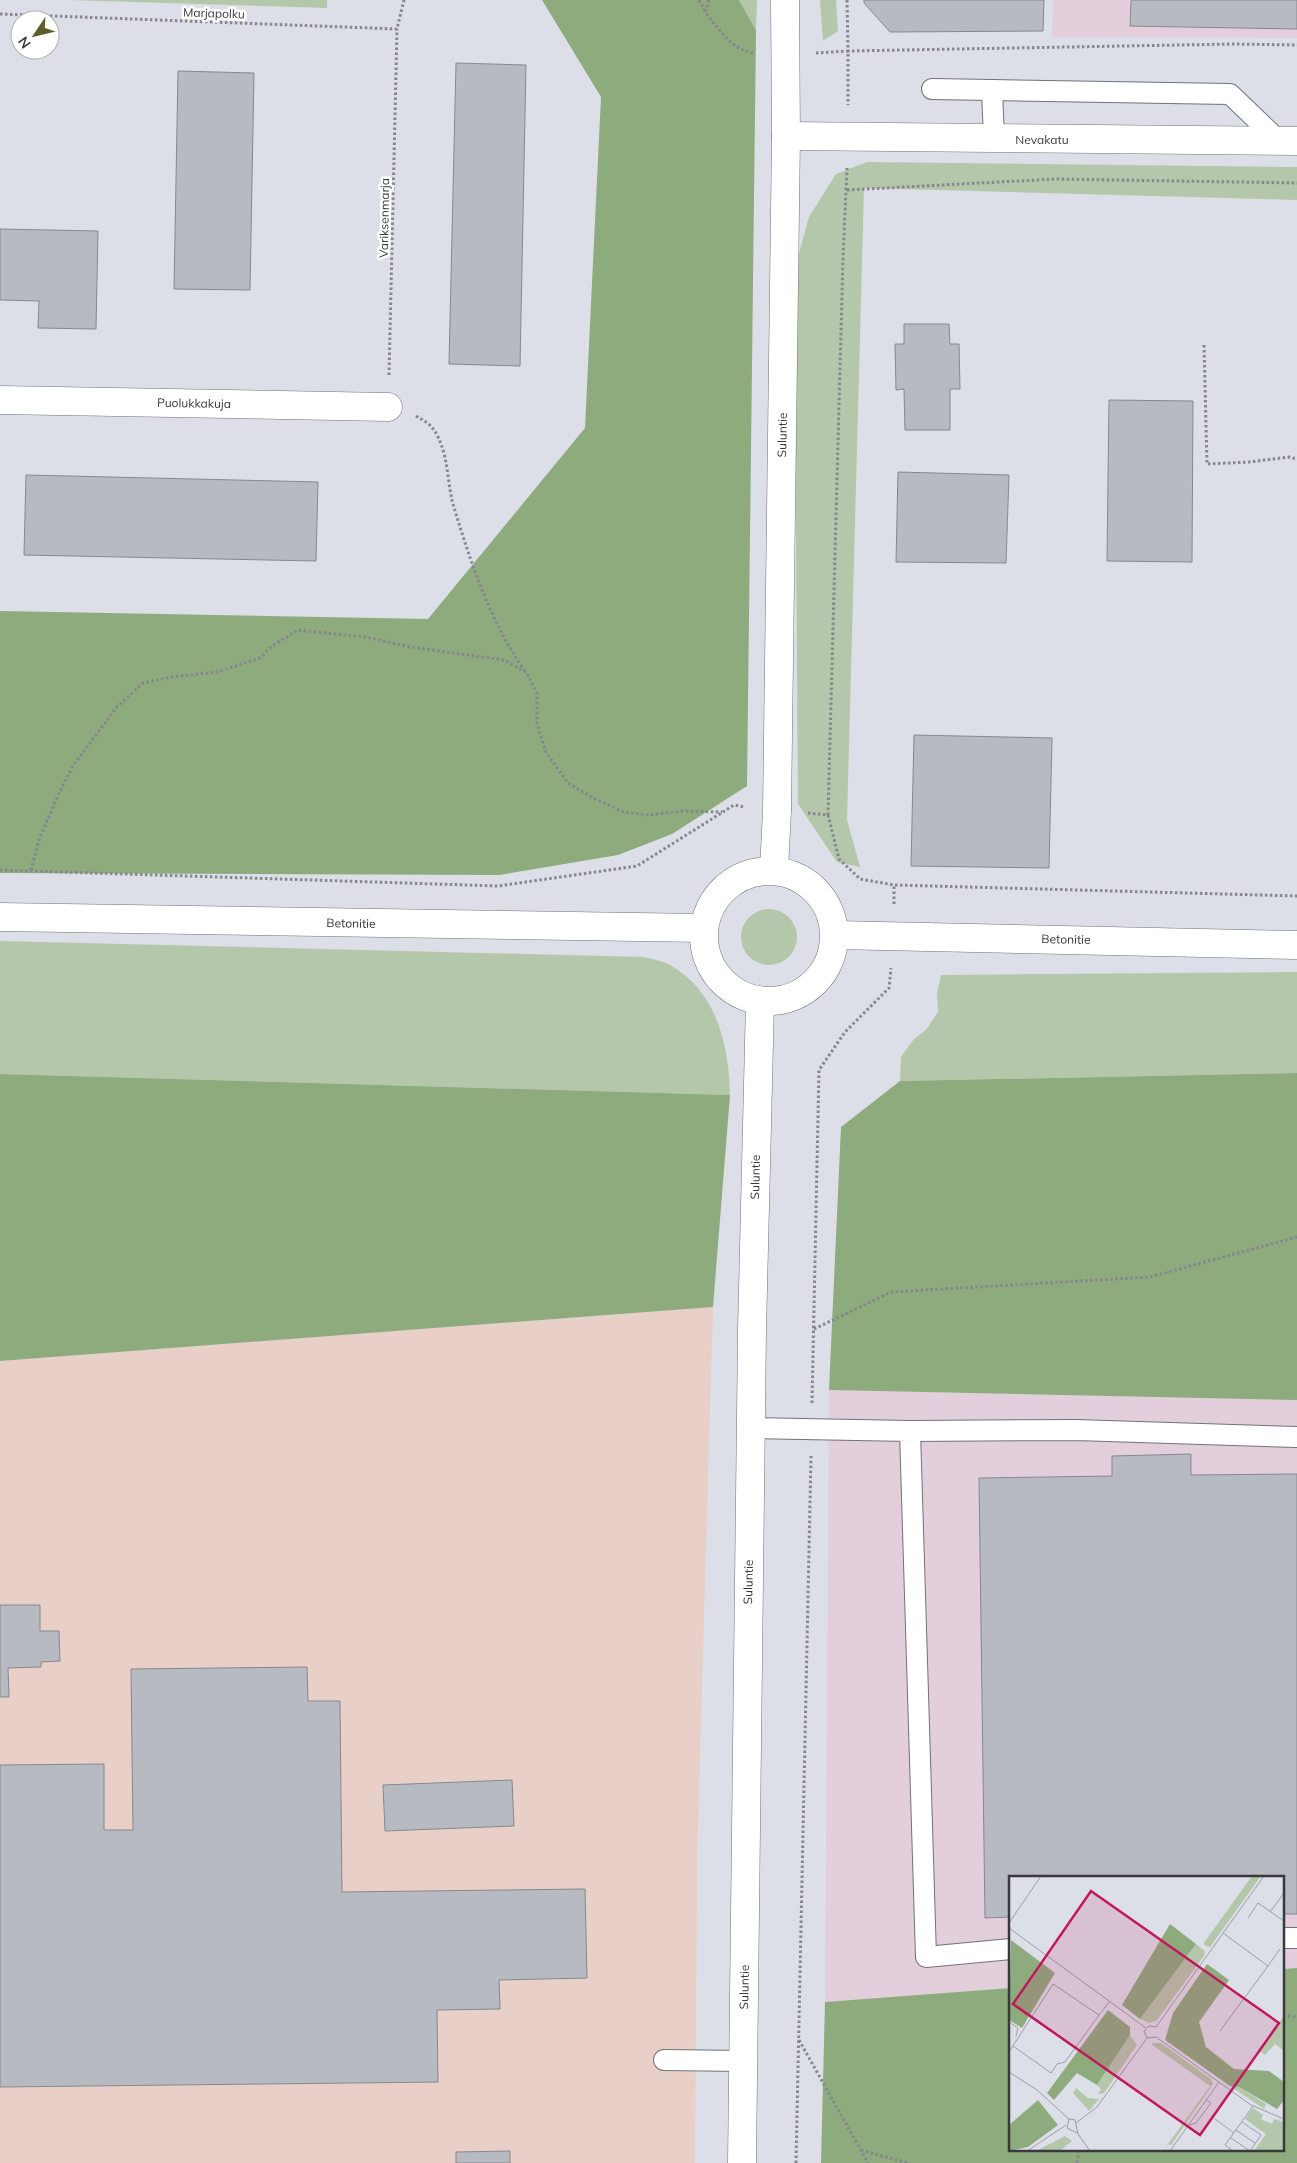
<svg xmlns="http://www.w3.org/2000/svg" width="1297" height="2163" font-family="Mulish,sans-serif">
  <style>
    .commercial { fill: #e3cedb }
    .industrial { fill: #e8cfc7 }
    .green { fill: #b5c7ab }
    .forest { fill: #8eab7e }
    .building { fill: #b8bac2; stroke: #85888f }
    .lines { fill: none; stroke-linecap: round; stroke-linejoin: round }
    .service-casing { stroke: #71737b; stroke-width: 22 }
    .minor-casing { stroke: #71737b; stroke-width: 29 }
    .tertiary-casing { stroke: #71737b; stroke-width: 29 }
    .path { stroke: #85878d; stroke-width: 3; stroke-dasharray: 2.5 2.5; stroke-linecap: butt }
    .service { stroke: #fff; stroke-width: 20 }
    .minor { stroke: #fff; stroke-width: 28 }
    .tertiary { stroke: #fff; stroke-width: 28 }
    .labels { text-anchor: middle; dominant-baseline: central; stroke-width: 5; stroke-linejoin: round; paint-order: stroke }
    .street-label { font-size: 12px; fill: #38393d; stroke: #fff }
    .inset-road { fill: none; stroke: #9a9da3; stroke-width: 1 }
    .view { fill: #c2185b; fill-opacity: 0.15; stroke: #c2185b; stroke-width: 2.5 }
    .inset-edge { fill: none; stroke: #38393d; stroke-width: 2.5 }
  </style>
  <rect width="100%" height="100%" fill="#dcdfe7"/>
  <g class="commercial">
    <path d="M1053 0H1297V38L1052 37Z"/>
    <path d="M829 1390 1297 1400V1968L1283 1969V1877H1011V1988L825 2002Z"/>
  </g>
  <path class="industrial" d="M713 1307 697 1862 695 2163H0V1361Z"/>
  <g class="green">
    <path d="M68 0H327V8Z"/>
    <path d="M739 0H757L756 30Z"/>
    <path d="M820 0H836L838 31 823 41Z"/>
    <path d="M867 162 1297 167V200L864 188 847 820 860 867 837 862 798 804 794 271 809 217 836 174Z"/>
    <circle cx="769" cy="937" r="28"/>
    <path d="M0 941 644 957C652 959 662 961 670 965 717 991 729 1046 730 1095L0 1074Z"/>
    <path d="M1297 972V1073L900 1081 901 1057 914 1039 926 1030 938 1012 937 993 941 975Z"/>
  </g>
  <g class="forest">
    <path d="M542 0H739L756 30 747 786 672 834 618 855 499 875 0 873V611L428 619 585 428 601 97Z"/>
    <path d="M1297 1073V1400L829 1390 841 1127 900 1081Z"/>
    <path d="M0 1074 730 1095 713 1307 0 1361Z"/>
    <path d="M1297 1968V2163H821L825 2002 1011 1988V2149H1283V1969Z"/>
  </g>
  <g class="building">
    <path d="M864 0H1044L1043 31 890 32 864 3Z"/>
    <path d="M1131 0H1297V29L1130 26Z"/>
    <path d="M456 63 526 65 520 366 449 364Z"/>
    <path d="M178 71 254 73 250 290 174 289Z"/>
    <path d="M0 229 98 231 96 329 38 328 39 301 0 300Z"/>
    <path d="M904 324H949L950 344H959L960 389H950V430H905L904 389 896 390 895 344H904Z"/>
    <path d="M1109 400 1193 401 1192 562 1107 561Z"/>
    <path d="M898 472 1009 475 1006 563 896 562Z"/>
    <path d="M26 475 318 482 316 561 24 555Z"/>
    <path d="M914 735 1052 738 1049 868 911 866Z"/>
    <path d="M1191 1454V1475L1297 1474V1914H1283V1877H1011V1917L985 1918 979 1478 1112 1476V1456Z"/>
    <path d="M0 1605H40V1631H59L60 1661 41 1662V1667L8 1668 9 1697H0Z"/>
    <path d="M307 1667 308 1701H340L342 1892 585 1889 587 1978 499 1980 500 2009 437 2010 438 2082 0 2087V1765L104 1764V1830H133L131 1669Z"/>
    <path d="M512 1780 514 1826 385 1831 383 1785Z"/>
    <path d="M510 2151V2163H456V2152Z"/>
  </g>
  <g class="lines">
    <defs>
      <g id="service">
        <path d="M932 89 992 90"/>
        <path d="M994 139 992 90 1230 94 1279 141"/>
        <path d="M750 1428 910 1431 926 1957 1011 1949"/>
        <path d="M910 1431 1076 1430 1297 1437"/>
        <path d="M1283 1938H1297"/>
        <path d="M664 2060 743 2061"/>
      </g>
      <path id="minor" d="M0 400 388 407"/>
      <g id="tertiary">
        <path d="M786 136 1297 141"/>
        <path d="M774 870 777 811 786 136 785 0"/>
        <circle cx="769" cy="936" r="65"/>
        <path d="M0 917 703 928"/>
        <path d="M835 935 1297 945"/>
        <path d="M742 2163 752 1330 760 1002"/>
      </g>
    </defs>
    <use href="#service" class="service-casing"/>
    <use href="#minor" class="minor-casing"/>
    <use href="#tertiary" class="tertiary-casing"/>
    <g class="path">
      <path d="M699 0 705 11"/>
      <path d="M709 0 705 12C717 26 732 51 753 53"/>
      <path d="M847 0 848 51 1234 44 1297 45"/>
      <path d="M0 14 397 29 404 0"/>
      <path d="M816 53 848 51V105"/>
      <path d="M847 190 1056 179 1297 183"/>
      <path d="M1204 345 1207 464 1249 462 1289 457 1297 459"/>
      <path d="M389 375 397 29"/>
      <path d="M416 416C431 424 435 429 441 444 448 462 448 485 453 504 470 561 490 621 524 670"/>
      <path d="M808 813 828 815 839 859 860 879 894 885 1297 896"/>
      <path d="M828 815 843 257 847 168"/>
      <path d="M0 870 498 886 637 866 734 805 745 807"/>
      <path d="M31 870 40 837 59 793 73 766 116 708 143 683 172 677 217 672 260 658 272 646 298 630 365 637 411 647 504 660 526 672 537 693V724L546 752 568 783 593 798 624 812 648 815 682 811 722 812"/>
      <path d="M894 904V885"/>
      <path d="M814 1329 891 1292 1150 1277 1297 1237"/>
      <path d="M812 1403 819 1070 845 1032 889 988 891 968"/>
      <path d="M1283 2015 1297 2017"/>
      <path d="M799 2040 868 2163"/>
      <path d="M861 2150 908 2163"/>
      <path d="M796 2163 811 1456"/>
      <path d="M1077 2163 1079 2149"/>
    </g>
    <use href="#service" class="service"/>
    <use href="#minor" class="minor"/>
    <use href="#tertiary" class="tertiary"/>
  </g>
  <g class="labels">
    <g class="street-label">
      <text transform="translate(214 13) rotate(2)">Marjapolku</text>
      <text x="1042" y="139">Nevakatu</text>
      <text transform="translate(384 218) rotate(-89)">Variksenmarja</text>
      <text transform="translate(194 403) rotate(1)">Puolukkakuja</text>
      <text transform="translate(782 435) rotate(-89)">Suluntie</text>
      <text transform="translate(351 923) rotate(1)">Betonitie</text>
      <text transform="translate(1066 939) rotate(1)">Betonitie</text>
      <text transform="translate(755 1177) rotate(-89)">Suluntie</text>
      <text transform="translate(748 1582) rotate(-89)">Suluntie</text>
      <text transform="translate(744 1987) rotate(-89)">Suluntie</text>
    </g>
  </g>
  <g transform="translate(1009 1876)">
    <rect width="275" height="275" fill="#dcdfe7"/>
    <path d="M243 0H252L201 71 197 70 194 68ZM187 68 196 75 195 80 148 144 140 147 131 143ZM275 140V175L266 168 256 179 249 174ZM121 159 128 169 95 217 89 218 92 213 88 209ZM144 167H152L202 203 204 208 162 269 160 268 154 275 201 210 142 168ZM221 210 230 211 257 228 255 233ZM67 212 79 222 90 223 80 235 64 217ZM244 232 254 239 252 243 263 248 265 243 275 246V275H245L257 258 236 243ZM56 260 63 265 51 275H27Z" fill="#b5c7ab"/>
    <path d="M161 48 187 68 131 143 113 129ZM2 64 46 97 13 152 0 144ZM198 88 220 104 190 146 197 171 225 193 260 195 275 206V224L268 233 230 211 221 210 156 164 164 137ZM99 134 121 151V159L88 209 68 197 45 224 38 217ZM29 224 49 249 19 271 0 275V249Z" fill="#8eab7e"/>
    <path class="inset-road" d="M261 36 275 17M239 42 249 27 275 45M0 47 32 0M0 52 137 152M259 90 271 73M0 146 9 152 7 160M147 151 255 0M147 151 140 150 135 155 138 162 147 161M211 155 259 90 214 57M147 161 242 229 275 243M4 170 42 197 48 188 56 186 90 139M0 176 44 108 90 139 101 125M0 196 28 214 60 243 66 244 69 258 81 275M60 243 58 252 68 257M206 243 225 257M233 246 252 259 241 275M67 247 88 231 138 162M180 249 187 247 202 227 197 224M227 254 246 267M222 262 241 275M18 275 57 249M161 275 210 206M224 275 216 269 244 230"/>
    <path class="view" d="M82 15 270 147 191 259 4 128Z"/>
    <rect width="275" height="275" class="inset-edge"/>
  </g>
  <g transform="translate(35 35) rotate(235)"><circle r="24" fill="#ffffff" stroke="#afb0b1"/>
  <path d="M0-4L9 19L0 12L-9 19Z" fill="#5d5d2a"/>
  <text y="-8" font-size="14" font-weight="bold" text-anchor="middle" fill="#38393d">N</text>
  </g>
</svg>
